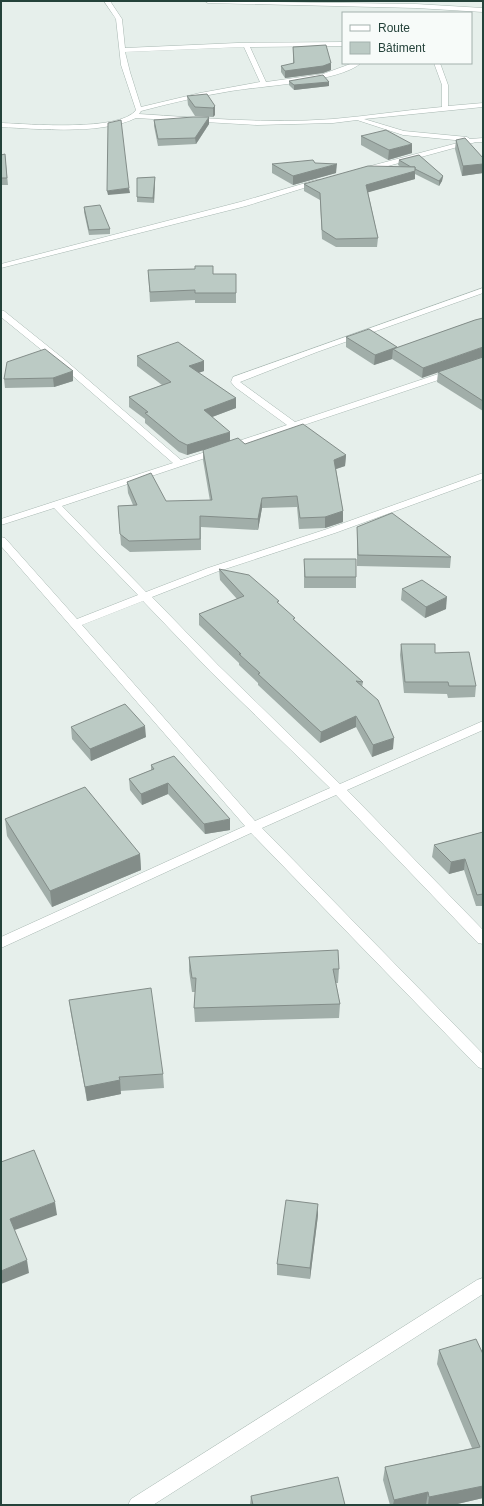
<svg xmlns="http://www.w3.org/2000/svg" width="484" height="1506" font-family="Helvetica,sans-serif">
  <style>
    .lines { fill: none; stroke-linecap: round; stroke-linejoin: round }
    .minor-casing { stroke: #a8b8b2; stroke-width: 1 }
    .minor { fill: #fff; fill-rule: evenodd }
    .wall { fill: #a1aea9 }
    .shaded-wall { fill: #838d89 }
    .building { fill: #bbcac4; stroke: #838d89 }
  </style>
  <rect width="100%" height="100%" fill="#e6efeb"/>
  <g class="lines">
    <defs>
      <g id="minor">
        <path d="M104 1H110L122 19 125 48 237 43 343 42V46L250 47 266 82 323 74 353 63H361C340 82 261 86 231 91 201 96 171 103 141 111L139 114C204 118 269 124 333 119 369 116 405 110 442 107V85L434 63H440L448 85V106L483 103V107L364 119 404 131 467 137 470 139 483 138V142H476L366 172 362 170 363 168 465 141 403 135 357 120 333 123 257 125 136 118C101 135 40 129 1 127V123C28 124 120 132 136 110L121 65 116 19ZM244 47 260 82 200 93 141 107 130 72 125 52Z"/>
        <path d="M205 1 416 4 483 8V12L416 8 208 3Z"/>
        <path d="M316 180H322L323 182 246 206 1 268V264L240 202Z"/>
        <path d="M483 288V293L317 352 240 382 295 422 483 359V365L62 506 146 592 208 568 327 529 483 473V479L335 533 216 572 152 597 218 665 340 784 483 721V730L347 790 483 930V944L478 943 336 795 262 828 483 1054V1069L478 1067 251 833 1 948V937L245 826 1 546V537L5 538 77 619 138 595 54 508 1 525V519L173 463 59 364 1 317V310L4 311 65 360 181 460 287 425 235 387 231 382 233 377ZM143 601 210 671 330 788 255 821 82 625Z"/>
        <path d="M483 1278V1294L153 1505H128L131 1499 477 1280Z"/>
      </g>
    </defs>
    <use href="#minor" class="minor-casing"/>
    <use href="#minor" class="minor"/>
  </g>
  <g class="wall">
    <path d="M293 47 331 70 323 73 285 78 281 72V66L293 64Z"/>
    <path d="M289 81 329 82V86L294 90 289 85Z"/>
    <path d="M187 96 215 106V115L213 117 195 116 188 105Z"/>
    <path d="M154 120 209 124 196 144 158 146 154 126Z"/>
    <path d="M361 136 412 153 388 160 361 145Z"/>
    <path d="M456 140 483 158V173L462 176 455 149Z"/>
    <path d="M5 154 8 185H1V155Z"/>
    <path d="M399 160 443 176 442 181 439 186 415 174V179L368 192 378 238 377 247H336L322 239 320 200 304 191V184L401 167 398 165Z"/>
    <path d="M272 164 336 173 293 185 272 173Z"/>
    <path d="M155 177 154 203 137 202V178Z"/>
    <path d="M84 207 110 229V234L89 235 84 212Z"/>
    <path d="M213 266V274H236V303H195V300L150 302 148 270 195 269Z"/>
    <path d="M475 320 422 378 392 359 374 365 346 347V337L397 348Z"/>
    <path d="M137 356 204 361V371L198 373 236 398V408L212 417 230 441 245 444 346 455 345 466 336 469 343 511V522L325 528 299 529 297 507 262 508 258 530 201 527V550L130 552 121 545 118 506 133 505 128 493 127 482 166 501H210L203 460V450L187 455 179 452 145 423V419L129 407V397L162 385 137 366Z"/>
    <path d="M483 357V411L437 382 438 372Z"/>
    <path d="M73 371V381L54 387 5 388 4 379Z"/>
    <path d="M357 527 451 557 450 568 357 566Z"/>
    <path d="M304 559 356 577V588H304Z"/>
    <path d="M219 569 279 604 295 621 363 682 362 687 393 749 372 757 356 727 320 743 258 685V683L239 665V663L199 625V614L237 599 220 580Z"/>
    <path d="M402 589 446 609 425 618 401 600Z"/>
    <path d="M401 644 435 653 476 686 475 697 448 698 447 694 404 693 400 655Z"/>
    <path d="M71 727 146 737 91 761 72 739Z"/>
    <path d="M151 765 230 830 205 834 168 794 142 805 130 790 129 779 151 770Z"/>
    <path d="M5 819 140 854 141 870 52 907 7 836Z"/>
    <path d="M483 832V906H476L464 870 449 874 432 857 434 845Z"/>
    <path d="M189 957 339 969 338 983H336L340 1004 339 1018 195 1022 194 1008 195 992H192L189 971Z"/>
    <path d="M69 1000 163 1074 164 1088 120 1091 121 1094 87 1101 71 1014Z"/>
    <path d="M318 1215 310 1279 277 1275V1264Z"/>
    <path d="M439 1350 483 1354V1498L453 1505H390L383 1480 385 1467 472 1448 437 1364Z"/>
    <path d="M251 1496 345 1505H250Z"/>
  </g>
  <g class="shaded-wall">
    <path d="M331 63V70L323 73 285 78V71Z"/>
    <path d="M329 82V86L294 90V85Z"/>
    <path d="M215 106V115L213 117V108Z"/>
    <path d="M209 117V124L196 144 195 138Z"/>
    <path d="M412 144V153L388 160 389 150Z"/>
    <path d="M337 164 336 173 293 185V176Z"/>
    <path d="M483 164V173L462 176 463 166Z"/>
    <path d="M415 171V179L366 193V185Z"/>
    <path d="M443 176 442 181 439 186V181Z"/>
    <path d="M155 177V182L154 203 153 198Z"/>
    <path d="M129 188 130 193 108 195 107 191Z"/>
    <path d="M397 347V352L393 349 392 359 374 365 375 355Z"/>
    <path d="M483 347V357L422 378 423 368Z"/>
    <path d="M204 361V371L189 376V366Z"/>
    <path d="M73 371V381L54 387 53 378Z"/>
    <path d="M236 398V408L204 420V410Z"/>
    <path d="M230 432V442L187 455V445Z"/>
    <path d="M346 455 345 466 333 470 334 460Z"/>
    <path d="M262 498V508L258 530V519Z"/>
    <path d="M343 511V522L325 528V517Z"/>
    <path d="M447 597 446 609 425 618 426 607Z"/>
    <path d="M356 716V727L320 743 321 732Z"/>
    <path d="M145 726 146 737 91 761 90 749Z"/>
    <path d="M394 738 393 749 372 757 373 745Z"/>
    <path d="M168 783V794L142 805 141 794Z"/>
    <path d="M230 819V830L205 834 204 824Z"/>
    <path d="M140 854 141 870 52 907 50 891Z"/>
    <path d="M465 859 464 870 449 874 451 862Z"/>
    <path d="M120 1080 121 1094 87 1101 85 1087Z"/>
    <path d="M55 1202 57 1215 12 1231 10 1219Z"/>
    <path d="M318 1204V1215L310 1279V1268Z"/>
    <path d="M27 1260 29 1273 1 1284V1271Z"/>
    <path d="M483 1486V1498L453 1505H428L429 1497Z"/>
    <path d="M428 1492 426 1505H393L394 1500Z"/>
  </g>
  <g class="building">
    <path d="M326 45 331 63 323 66 285 71 281 66 294 63 293 47Z"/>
    <path d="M323 75 329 82 294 85 289 81Z"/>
    <path d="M207 94 215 106 213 108 195 107 187 96Z"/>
    <path d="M193 117H209L195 138 158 139 154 120Z"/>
    <path d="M121 120 129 188 107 191 108 123Z"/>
    <path d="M386 130 412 144 389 150 361 136Z"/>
    <path d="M465 138 483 158V164L463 166 456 140Z"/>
    <path d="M5 154 7 178H1V155Z"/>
    <path d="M419 155 443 176 439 181 415 169V167H411L399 160Z"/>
    <path d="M313 160 315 163 337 164 293 176 272 164Z"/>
    <path d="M368 166 415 167V171L366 185 378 238 336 239 322 230 320 193 304 184Z"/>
    <path d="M155 177 153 198 137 197V178Z"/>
    <path d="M100 205 110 229 89 230 84 207Z"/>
    <path d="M195 266H213V274H236V293H195V290L150 292 148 270 195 269Z"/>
    <path d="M483 318V347L423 368 393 349 475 320Z"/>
    <path d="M369 329 397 347 375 355 346 337Z"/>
    <path d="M178 342 204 361 189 366 236 398 204 410 230 432 187 445 179 441 145 413 148 412 129 397 171 382 137 356Z"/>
    <path d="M45 349 73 371 53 378 4 379 7 362Z"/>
    <path d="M483 357V401L438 372Z"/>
    <path d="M303 424 346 455 334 460 343 511 325 517 300 518 297 496 262 498 258 519 200 516V539L129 541 120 534 118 506 137 505 127 482 151 473 166 501 212 500 203 450 238 438 245 444Z"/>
    <path d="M392 513 451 557 358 555 357 527Z"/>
    <path d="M304 559H356V577H305Z"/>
    <path d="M219 569 249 575 279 601 277 602 295 618 293 619 363 682 356 681 378 700 394 738 373 745 356 716 321 732 258 674 260 673 239 654H241L199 614 244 596Z"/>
    <path d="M422 580 447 597 426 607 402 589Z"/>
    <path d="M401 644H435V653L469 652 476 686H449L448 682H405Z"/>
    <path d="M125 704 145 726 90 749 71 727Z"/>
    <path d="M174 756 230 819 204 824 168 783 141 794 129 779 154 769 151 765Z"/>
    <path d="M85 787 140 854 50 891 5 819Z"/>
    <path d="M483 832V894L477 895 465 859 451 862 434 845Z"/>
    <path d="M338 950 339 969H333L340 1004 194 1008 196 978H192L189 957Z"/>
    <path d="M151 988 163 1074 119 1077 120 1080 85 1087 69 1000Z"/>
    <path d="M34 1150 55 1202 10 1219 27 1260 1 1271V1162Z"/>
    <path d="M286 1200 318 1204 310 1268 277 1264Z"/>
    <path d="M476 1339 483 1354V1486L429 1497 428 1492 394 1500 385 1467 480 1447 439 1350Z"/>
    <path d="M338 1477 345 1505H253L251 1496Z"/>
  </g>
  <rect width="484" height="1506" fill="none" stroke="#24423a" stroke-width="4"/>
  <rect x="342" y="12" width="130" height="52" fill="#f7fbf9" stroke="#a3b1ad"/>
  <rect x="350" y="25" width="20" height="6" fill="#ffffff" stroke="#a3b1ad"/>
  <text x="378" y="32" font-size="12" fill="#24423a">Route</text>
  <rect x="350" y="42" width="20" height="12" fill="#bbcac4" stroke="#a3b1ad"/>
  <text x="378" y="52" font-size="12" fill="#24423a">Bâtiment</text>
</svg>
